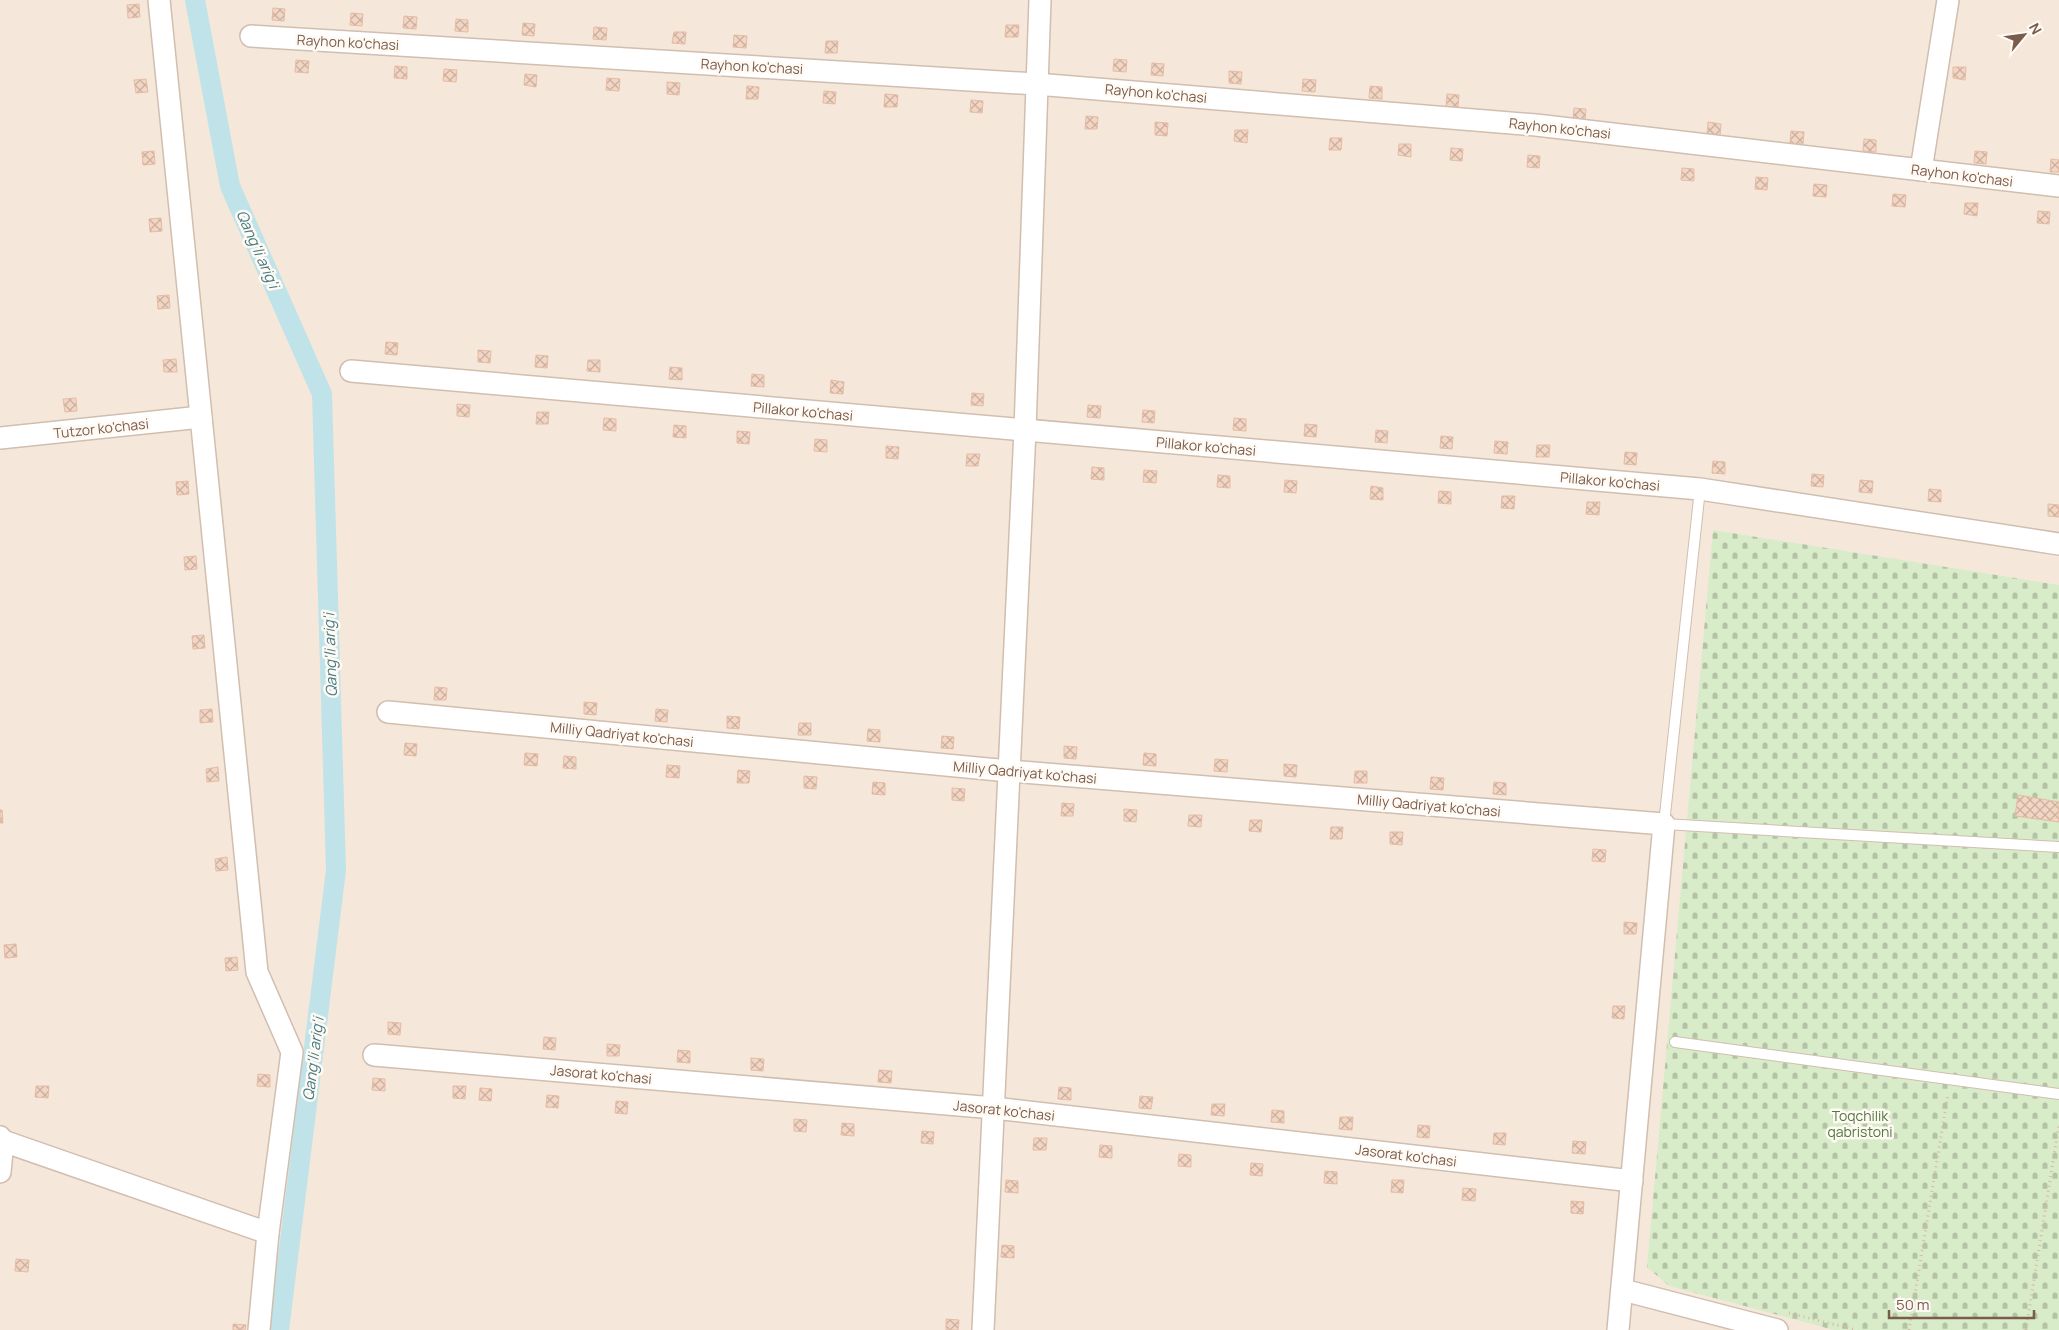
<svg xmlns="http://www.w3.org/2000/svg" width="2059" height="1330" font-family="Manrope,sans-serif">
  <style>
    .residential { fill: #f5e8da }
    .cemetery { fill: url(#cemetery-stones) }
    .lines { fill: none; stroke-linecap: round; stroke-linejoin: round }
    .canal { stroke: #bfe3e8; stroke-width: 20 }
    .building { fill: url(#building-cross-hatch); stroke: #e6bba3 }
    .lane-casing { stroke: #d1beb0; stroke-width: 12 }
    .street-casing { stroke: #d1beb0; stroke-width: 24 }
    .path { stroke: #d9b8a5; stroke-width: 3; stroke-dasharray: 1 4; stroke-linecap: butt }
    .lane { stroke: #fff; stroke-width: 10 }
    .street { stroke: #fff; stroke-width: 21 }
    .labels { text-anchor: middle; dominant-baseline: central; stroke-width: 5; stroke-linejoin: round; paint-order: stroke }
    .street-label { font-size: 14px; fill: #7a5c4d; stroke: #fffaf3 }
    .park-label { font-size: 14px; fill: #537a41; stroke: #fffaf3 }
    .water-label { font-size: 15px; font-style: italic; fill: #437c86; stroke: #fffaf3 }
  </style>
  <defs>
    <pattern id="cemetery-stones" width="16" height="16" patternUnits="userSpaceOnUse" patternTransform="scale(1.25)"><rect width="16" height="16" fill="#d8ecc9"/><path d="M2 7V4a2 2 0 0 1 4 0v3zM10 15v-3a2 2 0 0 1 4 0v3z" fill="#b4c2a5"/></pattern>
    <pattern id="building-cross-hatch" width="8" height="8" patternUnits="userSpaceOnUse" patternTransform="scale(1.25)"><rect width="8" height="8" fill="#f3d5c3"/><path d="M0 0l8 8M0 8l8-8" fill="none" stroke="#cab0a1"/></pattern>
  </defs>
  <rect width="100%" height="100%" fill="#fdf6ec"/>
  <rect class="residential" x="0" y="0" width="2059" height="1330"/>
  <path class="cemetery" d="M1713 530 2059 585V1330H1834L1669 1286 1647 1267Z"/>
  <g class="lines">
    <path class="canal" d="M195 0 230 186 322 394 336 870 279 1330"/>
  </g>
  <g class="building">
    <path d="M139 4 140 17 128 18 127 5Z"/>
    <path d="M273 8 285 9 284 21 272 20Z"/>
    <path d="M351 13 363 14 362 26 350 25Z"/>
    <path d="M404 16 417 17 416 29 403 28Z"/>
    <path d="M456 19 468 20V32L455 31Z"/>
    <path d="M523 23 535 24 534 36 522 35Z"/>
    <path d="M1006 25H1019L1018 37H1005Z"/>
    <path d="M594 27 607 28 606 40 593 39Z"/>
    <path d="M674 32H686L685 44 672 43Z"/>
    <path d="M734 35 747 36 746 48 733 47Z"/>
    <path d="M826 41H838L837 53H825Z"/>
    <path d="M1114 59 1127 60 1126 72 1113 71Z"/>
    <path d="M296 60 309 61 308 73 295 72Z"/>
    <path d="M1152 63 1164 64 1163 76 1151 75Z"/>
    <path d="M395 66 407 67V79L394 78Z"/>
    <path d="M1953 67H1966L1965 80 1953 78Z"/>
    <path d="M444 69 457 70 456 82 443 81Z"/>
    <path d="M1229 71 1242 72 1241 84 1229 83Z"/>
    <path d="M525 74 537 75 536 87 524 85Z"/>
    <path d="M607 78 620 79 619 91 606 90Z"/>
    <path d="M146 79 148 92 136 93 134 80Z"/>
    <path d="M1303 79 1316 80 1315 92 1302 91Z"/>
    <path d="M667 82 680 83 679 95 667 94Z"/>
    <path d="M747 86 759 87 758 99H746Z"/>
    <path d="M1370 86 1382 87V99L1369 98Z"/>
    <path d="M824 91 836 92 835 104 823 103Z"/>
    <path d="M885 94 898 95 897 107H884Z"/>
    <path d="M1447 94 1459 95 1458 107H1446Z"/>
    <path d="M971 100 983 101 982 113 970 112Z"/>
    <path d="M1574 108 1586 109 1585 121 1573 120Z"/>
    <path d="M1086 116 1098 117 1097 129H1085Z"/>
    <path d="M1155 122 1168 123 1167 136 1155 135Z"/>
    <path d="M1708 122 1721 124 1720 136 1707 135Z"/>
    <path d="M1235 130H1248L1247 143 1234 141Z"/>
    <path d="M1791 131 1804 132 1803 144 1790 143Z"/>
    <path d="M1330 138H1342L1341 150H1329Z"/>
    <path d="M1864 139 1876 140V152L1863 151Z"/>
    <path d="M1399 144H1411V157L1398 155Z"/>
    <path d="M1451 148 1463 149 1462 161 1450 160Z"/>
    <path d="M154 151 155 164 143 165 142 152Z"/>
    <path d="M1975 151 1987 152 1986 164 1974 163Z"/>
    <path d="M1528 155 1540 156 1539 168 1527 167Z"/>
    <path d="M2051 159 2059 160V172H2050Z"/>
    <path d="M1682 168 1694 169V181L1681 180Z"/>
    <path d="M1756 177 1768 178 1767 190 1755 189Z"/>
    <path d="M1814 184 1827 185 1826 197 1813 196Z"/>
    <path d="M1893 194 1906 195 1905 207 1892 206Z"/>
    <path d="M1965 203H1978L1977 216 1964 214Z"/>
    <path d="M2038 211 2050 212 2049 224 2037 223Z"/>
    <path d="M161 218 162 231 150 232 149 219Z"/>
    <path d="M169 295 170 308 158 309 157 296Z"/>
    <path d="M386 342 398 343 397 355 385 354Z"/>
    <path d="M478 350 491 351 490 363 478 362Z"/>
    <path d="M536 355 548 356 547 368 535 367Z"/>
    <path d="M176 359 177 372H164L163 360Z"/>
    <path d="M588 360H600V372L587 371Z"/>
    <path d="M670 367 682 368V380L669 379Z"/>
    <path d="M752 374 764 375V387L751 386Z"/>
    <path d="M831 380 844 382 843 394 830 393Z"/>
    <path d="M972 393 984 394 983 406 971 405Z"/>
    <path d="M76 398 77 411 65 412 63 399Z"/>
    <path d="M457 404 470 405 469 417 457 416Z"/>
    <path d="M1088 405 1101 406 1100 418 1087 417Z"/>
    <path d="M1143 410 1155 411 1154 423 1142 422Z"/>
    <path d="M537 412H549L548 424H536Z"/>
    <path d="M604 418 616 419V431L603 430Z"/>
    <path d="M1234 418 1246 419V431L1233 430Z"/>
    <path d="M1305 424 1317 425 1316 437 1304 436Z"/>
    <path d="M674 425 686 426V438L673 437Z"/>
    <path d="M1376 430 1388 431 1387 443 1375 442Z"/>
    <path d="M737 431 750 432 749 444 737 443Z"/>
    <path d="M1441 436 1453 437 1452 449 1440 448Z"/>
    <path d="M815 439 827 440V452L814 451Z"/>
    <path d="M1495 441 1508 442 1507 454 1494 453Z"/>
    <path d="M1537 445H1550L1549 457H1536Z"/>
    <path d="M886 446 899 447 898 459 886 458Z"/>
    <path d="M1625 452 1637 453 1636 465 1624 464Z"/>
    <path d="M967 454H980L978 466H966Z"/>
    <path d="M1713 461 1725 462V474L1712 473Z"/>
    <path d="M1092 467 1104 468V480L1091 479Z"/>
    <path d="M1144 470 1157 471 1156 483 1143 482Z"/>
    <path d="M1812 474 1824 475 1823 487 1811 486Z"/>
    <path d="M1218 475 1230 476V488L1217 487Z"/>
    <path d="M1285 480 1297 481 1296 493 1284 492Z"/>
    <path d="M1860 480 1873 481 1872 493 1859 492Z"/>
    <path d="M188 481 189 494 177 495 176 482Z"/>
    <path d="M1371 486 1383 488V500L1370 499Z"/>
    <path d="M1929 489 1941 490V502L1928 501Z"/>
    <path d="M1439 491 1451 492V504L1438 503Z"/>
    <path d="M1502 496H1515L1514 509 1501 508Z"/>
    <path d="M1587 502H1600L1599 515 1586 514Z"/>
    <path d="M2048 504 2059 505V517L2048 516Z"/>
    <path d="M196 556 197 569 185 570 184 557Z"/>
    <path d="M204 635 205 648 193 649 192 636Z"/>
    <path d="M435 687 447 688 446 700H434Z"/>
    <path d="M584 702 597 703 596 715 584 714Z"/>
    <path d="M212 709 213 722 200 723V710Z"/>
    <path d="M656 709 668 710 667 722 655 721Z"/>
    <path d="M727 716 740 717 739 729 727 728Z"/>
    <path d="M799 723H811V735H798Z"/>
    <path d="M868 729 880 730V742L867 741Z"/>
    <path d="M942 736 954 737 953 749 941 748Z"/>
    <path d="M405 743 417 744 416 756 404 755Z"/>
    <path d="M1064 746 1077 747 1076 759 1064 758Z"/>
    <path d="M525 753 538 754 537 766 524 765Z"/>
    <path d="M1144 753 1156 754V766L1143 765Z"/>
    <path d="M564 756 576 757V769L563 768Z"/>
    <path d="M1215 759 1228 760 1227 772 1214 771Z"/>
    <path d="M1284 764 1297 765 1296 777 1284 776Z"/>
    <path d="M667 765 680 766 679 778 666 777Z"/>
    <path d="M218 767 219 781 207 782 206 769Z"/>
    <path d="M738 770 750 771 749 783H737Z"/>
    <path d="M1355 771H1367V783H1354Z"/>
    <path d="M804 776 817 777 816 789 804 788Z"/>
    <path d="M1431 777 1444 778 1443 790 1430 789Z"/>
    <path d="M873 782 885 783V795L872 794Z"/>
    <path d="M1494 782 1506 783V795L1493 794Z"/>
    <path d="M952 788 965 789 964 801 952 800Z"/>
    <path d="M2018 795 2059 802V822L2015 816Z"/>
    <path d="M1062 803 1074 804 1073 816H1061Z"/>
    <path d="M1124 809 1137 810 1136 822 1124 821Z"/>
    <path d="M0 810H2L3 823H0Z"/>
    <path d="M1189 815H1202L1201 827 1188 826Z"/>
    <path d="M1250 820H1262L1261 832 1249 831Z"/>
    <path d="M1331 827H1343L1342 839H1330Z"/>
    <path d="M1390 832H1403L1402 845 1390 844Z"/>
    <path d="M1593 849 1606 850 1605 862 1592 861Z"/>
    <path d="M227 857 228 870 216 871 215 859Z"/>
    <path d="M1624 922 1637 923 1636 934H1624Z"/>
    <path d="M16 944 17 957 5 958 4 945Z"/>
    <path d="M237 957 238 970 226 971 225 958Z"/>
    <path d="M1613 1006H1625L1624 1019 1612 1018Z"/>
    <path d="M388 1022 401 1023 400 1035 388 1034Z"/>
    <path d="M544 1037 556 1038 555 1050 543 1049Z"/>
    <path d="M607 1044 620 1045 619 1056H607Z"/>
    <path d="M678 1050 690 1051V1063L677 1062Z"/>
    <path d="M751 1058 764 1059 763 1071 751 1070Z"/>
    <path d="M879 1070 892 1071 891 1083 878 1082Z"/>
    <path d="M258 1074 270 1075V1087L257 1086Z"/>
    <path d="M373 1078 385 1079V1091L372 1090Z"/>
    <path d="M36 1086H49L48 1098 35 1097Z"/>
    <path d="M453 1086H466L465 1099 453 1098Z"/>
    <path d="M1059 1087 1071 1088V1100L1058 1099Z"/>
    <path d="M480 1088 492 1089 491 1101 479 1100Z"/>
    <path d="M547 1095 559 1096 558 1108 546 1107Z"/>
    <path d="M1140 1096 1153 1097 1151 1109 1139 1108Z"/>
    <path d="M616 1101 628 1102 627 1114 615 1113Z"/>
    <path d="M1212 1104H1225L1224 1116 1211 1115Z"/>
    <path d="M1272 1110 1284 1111V1123L1271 1122Z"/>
    <path d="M1340 1117H1353L1352 1130 1339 1129Z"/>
    <path d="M794 1119 807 1120 806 1132 794 1131Z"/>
    <path d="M842 1123 854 1124V1136L841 1135Z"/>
    <path d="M1418 1125 1430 1126 1429 1138 1417 1137Z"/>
    <path d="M922 1131 934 1132 933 1144 921 1143Z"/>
    <path d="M1494 1133H1506L1505 1145 1493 1144Z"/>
    <path d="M1034 1138H1047L1046 1150H1033Z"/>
    <path d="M1573 1141 1586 1142 1585 1154 1572 1153Z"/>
    <path d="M1100 1145 1112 1146V1158L1099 1157Z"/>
    <path d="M1179 1154 1191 1155V1167L1178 1166Z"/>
    <path d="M1251 1163 1263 1164 1262 1176 1250 1175Z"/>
    <path d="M1325 1171 1337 1172V1184L1324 1183Z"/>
    <path d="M1006 1180 1018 1181V1193L1005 1192Z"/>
    <path d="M1392 1180H1404L1403 1193 1391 1192Z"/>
    <path d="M1463 1188 1476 1189 1475 1201 1462 1200Z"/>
    <path d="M1571 1201 1584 1202 1583 1214 1571 1213Z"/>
    <path d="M1002 1245 1014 1246V1258L1001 1257Z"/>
    <path d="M16 1259 29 1260 28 1272 15 1271Z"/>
    <path d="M946 1319 959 1320 958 1330H946Z"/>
    <path d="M233 1324 246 1325 245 1330H233Z"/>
  </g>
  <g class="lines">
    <defs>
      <g id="lane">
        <path d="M1700 489 1664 824 2059 847"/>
        <path d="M1675 1042 2059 1094"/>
      </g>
      <g id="street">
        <path d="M159 0 257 972 292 1052 268 1233 259 1330"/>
        <path d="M251 36 1036 84 1536 125 2059 186"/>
        <path d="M1921 170 1948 0"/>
        <path d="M351 371 1700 489 2059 544"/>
        <path d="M0 438 201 417"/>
        <path d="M388 712 1009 771 1664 824 1618 1330"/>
        <path d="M374 1055 994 1108 1632 1181"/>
        <path d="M0 1137 3 1141 0 1172"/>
        <path d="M3 1141 268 1233"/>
        <path d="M1623 1290 1777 1330"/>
        <path d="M983 1330 1025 430 1040 0"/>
      </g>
    </defs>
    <use href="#lane" class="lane-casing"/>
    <use href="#street" class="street-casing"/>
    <g class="path">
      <path d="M1789 1313 1856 1330"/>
      <path d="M1909 1330 1948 1094"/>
      <path d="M2026 1330 2059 1124"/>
    </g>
    <use href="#lane" class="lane"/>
    <use href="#street" class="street"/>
  </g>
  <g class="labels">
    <g class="street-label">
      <text transform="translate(348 42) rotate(3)">Rayhon ko'chasi</text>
      <text transform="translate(752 66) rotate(3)">Rayhon ko'chasi</text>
      <text transform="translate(1156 93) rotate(5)">Rayhon ko'chasi</text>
      <text transform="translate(1560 128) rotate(6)">Rayhon ko'chasi</text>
      <text transform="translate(1962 175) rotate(7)">Rayhon ko'chasi</text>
      <text transform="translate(803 411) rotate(5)">Pillakor ko'chasi</text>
      <text transform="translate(101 428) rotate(-6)">Tutzor ko'chasi</text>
      <text transform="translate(1206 446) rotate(5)">Pillakor ko'chasi</text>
      <text transform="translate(1610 481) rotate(5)">Pillakor ko'chasi</text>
      <text transform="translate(622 734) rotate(6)">Milliy Qadriyat ko'chasi</text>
      <text transform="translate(1025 772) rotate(5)">Milliy Qadriyat ko'chasi</text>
      <text transform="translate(1429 805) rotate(5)">Milliy Qadriyat ko'chasi</text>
      <text transform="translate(601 1074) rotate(5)">Jasorat ko'chasi</text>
      <text transform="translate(1004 1110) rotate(6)">Jasorat ko'chasi</text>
      <text transform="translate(1406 1155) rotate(7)">Jasorat ko'chasi</text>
    </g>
    <g class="park-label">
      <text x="1860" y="1115">Toqchilik<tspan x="1860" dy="16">qabristoni</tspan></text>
    </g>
    <g class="water-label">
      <text transform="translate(258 249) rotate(66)">Qang'li arig'i</text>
      <text transform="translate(330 655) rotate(-92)">Qang'li arig'i</text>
      <text transform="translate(313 1059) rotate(-83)">Qang'li arig'i</text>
    </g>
  </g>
  <g transform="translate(2024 35) rotate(61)" stroke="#fffaf3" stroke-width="4" paint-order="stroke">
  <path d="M0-4L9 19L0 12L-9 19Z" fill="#7a5c4d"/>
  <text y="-8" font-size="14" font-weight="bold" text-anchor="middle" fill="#7a5c4d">N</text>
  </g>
  <path d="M1889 1310v8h145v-8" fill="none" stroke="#7a5c4d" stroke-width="2.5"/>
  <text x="1896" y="1310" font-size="15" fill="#7a5c4d" stroke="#fffaf3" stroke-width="4" paint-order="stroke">50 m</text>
</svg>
